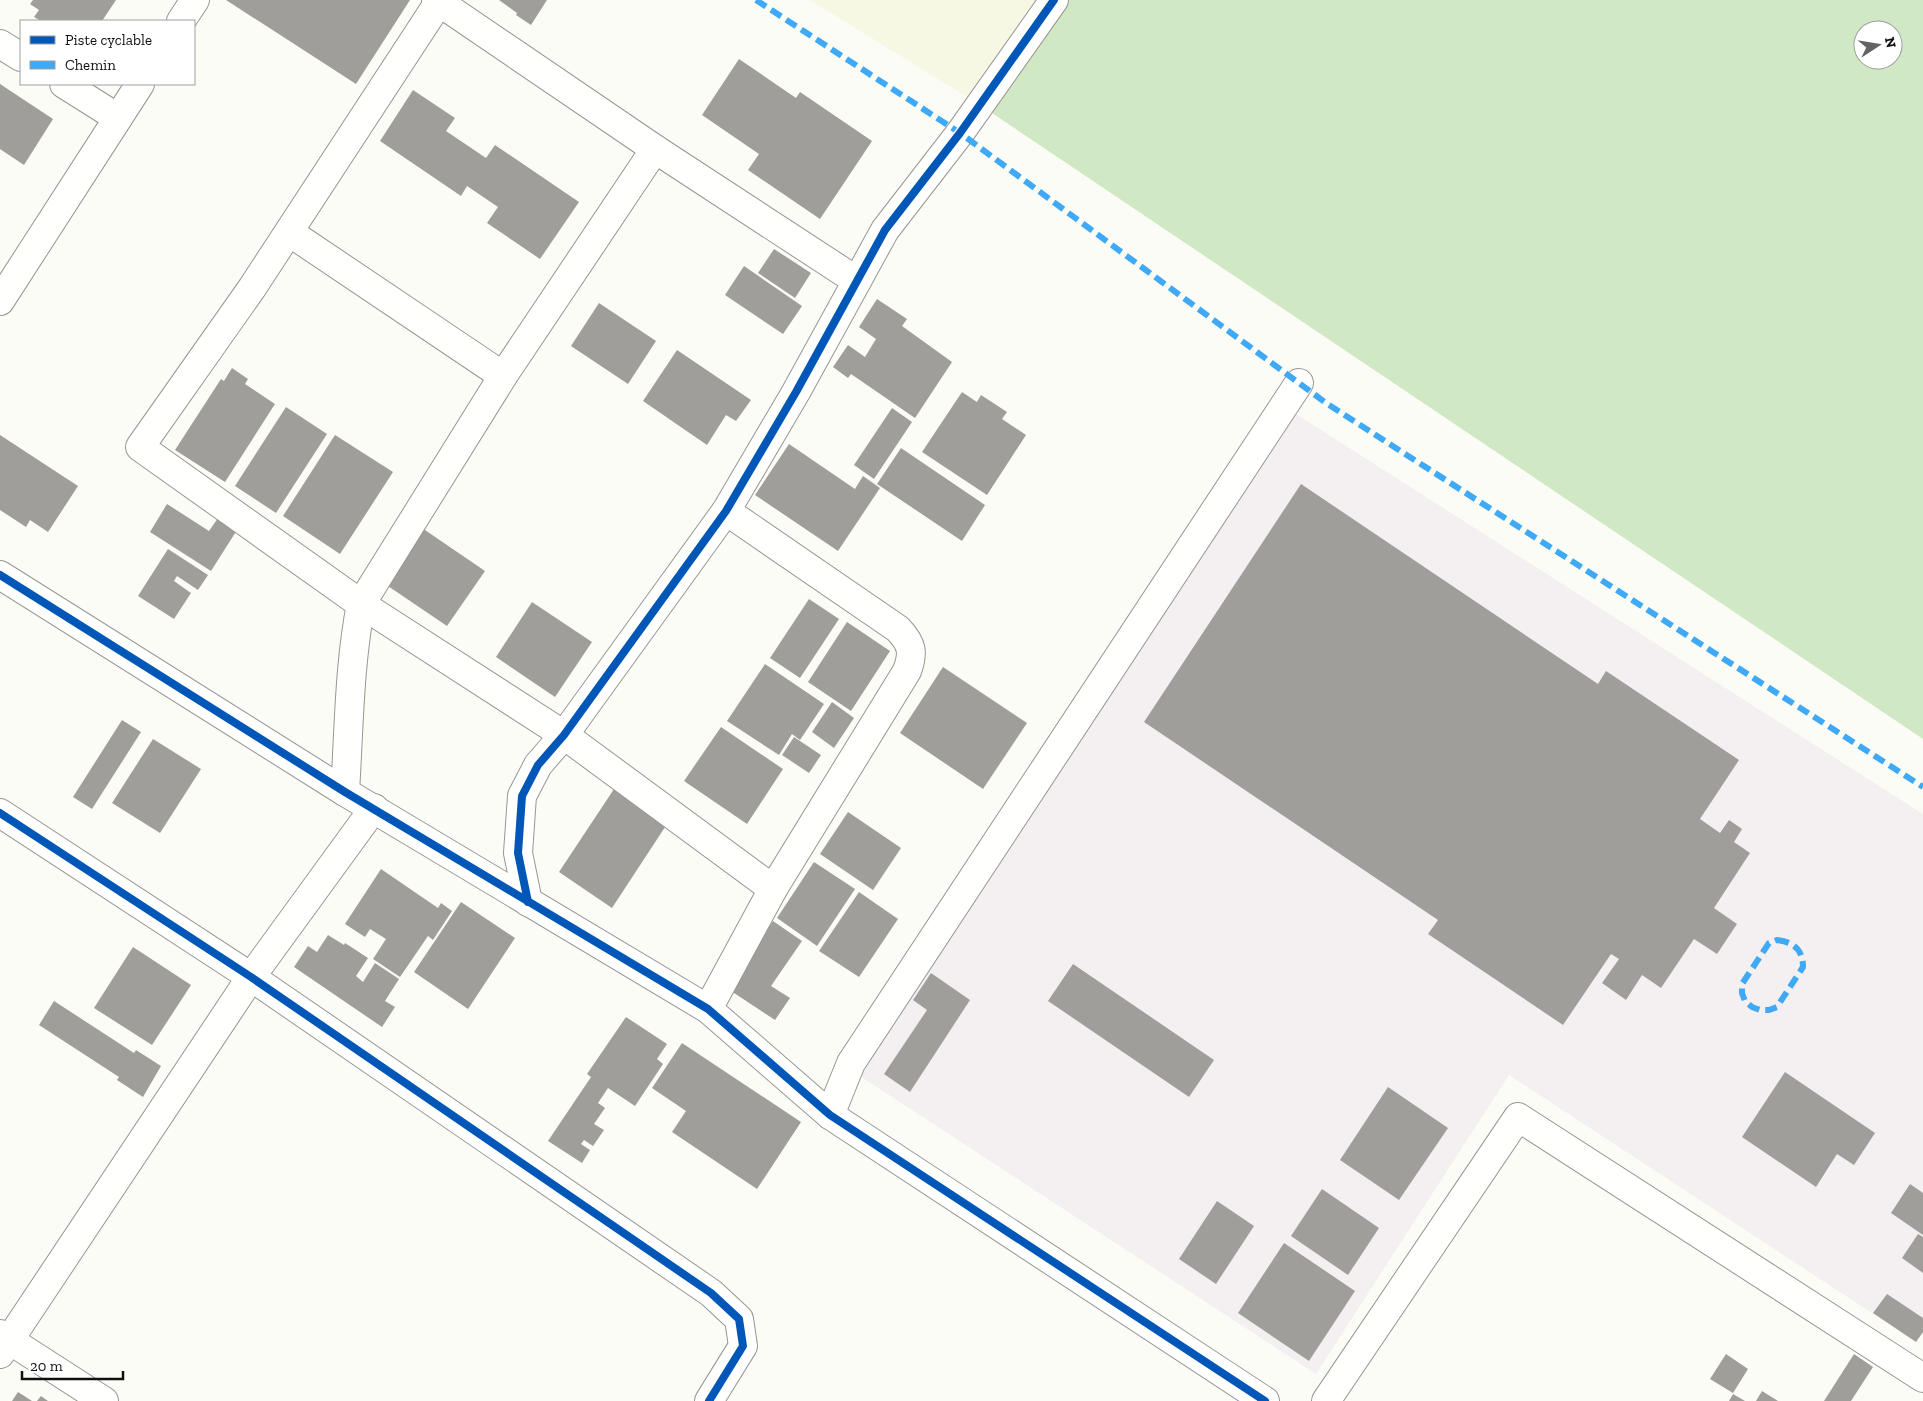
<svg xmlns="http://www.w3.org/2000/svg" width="1923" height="1401" font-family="'Zilla Slab',serif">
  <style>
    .industrial { fill: #f4eff1 }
    .farmland { fill: #f6f8e3 }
    .forest { fill: #d0e9c4; fill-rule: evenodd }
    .building { fill: #a09e9b }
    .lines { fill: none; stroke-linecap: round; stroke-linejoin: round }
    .minor-casing { stroke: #969694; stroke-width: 30 }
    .minor { stroke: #fffffe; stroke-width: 28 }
    .quiet { stroke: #3fa9f5; stroke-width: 6; stroke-dasharray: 12 6; stroke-linecap: butt }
    .cycleway-casing { stroke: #fff; stroke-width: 11 }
    .cycleway { stroke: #0057b8; stroke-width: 8 }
  </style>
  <rect width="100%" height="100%" fill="#fcfcf6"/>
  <path class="industrial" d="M1296 414 1923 814V1332L1916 1342 1509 1075 1316 1374 860 1076Z"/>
  <path class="farmland" d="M810 0H1057L980 105Z"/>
  <path class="forest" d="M1057 0H1923V739L980 105ZM1863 30H1893V60H1863Z"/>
  <g class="building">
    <path d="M33 0H116L102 21H41L34 17 39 10 30 4Z"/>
    <path d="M226 0H410L356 84Z"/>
    <path d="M499 0H547L531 25 516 15 517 13Z"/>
    <path d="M739 59 796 98 800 92 872 141 820 219 748 170 759 154 702 115Z"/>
    <path d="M0 84 53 119 24 165 0 149Z"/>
    <path d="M413 90 455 118 446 131 486 158 495 145 579 202 540 259 487 223 498 207 467 186 461 196 380 141Z"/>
    <path d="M774 249 811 273 795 298 758 273Z"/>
    <path d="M744 266 802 306 783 334 725 295Z"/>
    <path d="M877 299 907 319 902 326 952 362 915 418 851 374 848 378 833 367 848 345 865 357 876 339 859 327Z"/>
    <path d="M599 303 656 341 628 384 571 346Z"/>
    <path d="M677 350 751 400 736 421 726 415 707 445 643 401Z"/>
    <path d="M232 368 248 379 245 384 275 404 225 482 175 450 221 379 224 381Z"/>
    <path d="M962 392 977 402 981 395 1007 412 1002 419 1026 435 987 495 922 452Z"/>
    <path d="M286 407 327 434 276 513 235 486Z"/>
    <path d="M892 408 912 422 874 479 854 465Z"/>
    <path d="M0 435 78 486 48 532 30 520 26 527 0 510Z"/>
    <path d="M335 435 393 472 340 554 283 516Z"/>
    <path d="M789 444 855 489 863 476 880 488 838 551 755 495Z"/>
    <path d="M901 448 985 505 962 541 877 484Z"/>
    <path d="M1301 484 1598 684 1606 671 1739 760 1700 819 1720 833 1729 820 1742 829 1734 842 1750 853 1714 908 1737 924 1717 954 1694 939 1661 988 1642 975 1626 1000 1602 983 1619 959 1611 954 1563 1025 1428 934 1438 920 1144 722Z"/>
    <path d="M167 504 209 531 218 518 237 530 211 571 150 532Z"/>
    <path d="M422 528 485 571 447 626 385 584Z"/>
    <path d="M168 549 208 575 198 590 177 576 174 581 191 593 174 619 138 596Z"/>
    <path d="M809 599 839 619 800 678 770 658Z"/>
    <path d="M532 602 592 642 555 697 496 657Z"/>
    <path d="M847 622 890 651 851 711 808 682Z"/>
    <path d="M765 664 824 704 800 740 792 734 779 755 727 721Z"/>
    <path d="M943 667 1027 723 983 789 900 733Z"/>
    <path d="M832 702 854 718 834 748 812 732Z"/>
    <path d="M122 720 141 732 92 809 73 797Z"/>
    <path d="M721 727 783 769 747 824 684 781Z"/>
    <path d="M794 737 821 755 809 773 782 755Z"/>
    <path d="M153 739 201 769 160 833 112 803Z"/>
    <path d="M616 786 669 821 612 908 559 872Z"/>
    <path d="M848 812 901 848 873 890 820 854Z"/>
    <path d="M814 862 855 889 817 946 777 918Z"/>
    <path d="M381 869 438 908 441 903 452 911 433 940 428 936 400 977 373 959 386 939 370 929 365 937 345 924Z"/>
    <path d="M859 892 898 919 859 977 819 951Z"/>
    <path d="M461 902 515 938 468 1009 414 972Z"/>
    <path d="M773 921 802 941 771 986 790 998 775 1020 728 989Z"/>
    <path d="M328 935 344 945 345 943 368 958 356 976 363 982 375 963 399 979 385 1001 395 1007 382 1027 294 967 308 946 317 952Z"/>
    <path d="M133 947 191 985 152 1045 94 1008Z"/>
    <path d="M1073 964 1214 1060 1189 1097 1048 1001Z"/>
    <path d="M931 973 970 1000 910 1092 884 1074 927 1010 913 1000Z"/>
    <path d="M54 1001 134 1053 136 1050 161 1066 143 1097 117 1080 119 1077 39 1025Z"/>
    <path d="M626 1017 667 1044 657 1059 663 1064 635 1106 608 1088 598 1103 605 1108 594 1124 604 1130 593 1146 584 1140 581 1144 590 1150 582 1163 548 1141 591 1077 587 1074Z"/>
    <path d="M682 1043 801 1122 757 1189 672 1132 686 1111 652 1088Z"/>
    <path d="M1785 1072 1875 1133 1854 1165 1837 1154 1816 1187 1742 1137Z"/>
    <path d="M1388 1087 1448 1128 1399 1200 1340 1160Z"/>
    <path d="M1910 1184 1923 1193V1235L1891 1213Z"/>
    <path d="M1322 1189 1379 1228 1348 1275 1291 1236Z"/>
    <path d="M1217 1201 1254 1226 1216 1284 1179 1259Z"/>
    <path d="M1918 1234 1923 1237V1273L1902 1258Z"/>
    <path d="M1284 1243 1355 1291 1309 1361 1238 1313Z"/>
    <path d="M1887 1294 1923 1318V1332L1916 1342 1873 1313Z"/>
    <path d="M1726 1354 1748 1369 1733 1393 1710 1379Z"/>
    <path d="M1854 1354 1873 1367 1851 1401H1824Z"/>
    <path d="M1762 1391 1778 1401H1756Z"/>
    <path d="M18 1392 32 1401H12Z"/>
    <path d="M1733 1394 1745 1401H1729Z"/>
    <path d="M41 1396 48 1401H37Z"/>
  </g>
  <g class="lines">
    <defs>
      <g id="minor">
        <path d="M436 0 655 149 857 281"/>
        <path d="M439 2 252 288 140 447 361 604 564 735 773 889"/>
        <path d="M181 21 195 0"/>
        <path d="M0 44 21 57"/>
        <path d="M64 84 118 118"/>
        <path d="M289 232 503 376"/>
        <path d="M0 301 140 84"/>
        <path d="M0 575 345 792 708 1009 830 1115 1265 1401"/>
        <path d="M345 792C349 729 349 666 361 604L503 376 655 149"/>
        <path d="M0 813 251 977 711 1293 739 1319 743 1346 709 1401"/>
        <path d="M528 902 518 853 522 796 538 765 564 735 726 511 796 392 885 230 960 133 1054 0"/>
        <path d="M708 1009 773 889 907 671C914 652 912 644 898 629L726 511"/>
        <path d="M830 1115 851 1063 1299 383"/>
        <path d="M0 1334 104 1401"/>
        <path d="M0 1354 251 977 374 808"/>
        <path d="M1326 1401 1518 1117 1923 1378"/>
      </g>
    </defs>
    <use href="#minor" class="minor-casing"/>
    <use href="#minor" class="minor"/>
    <g class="quiet">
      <path d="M756 0 960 133 1326 403 1923 787"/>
      <path d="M1777 940C1793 942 1803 949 1803 967L1777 1007 1769 1010H1760L1752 1007 1745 1001 1742 993V984L1769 943Z"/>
    </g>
    <defs>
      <g id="cycleway">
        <path d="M0 575 345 792 708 1009 830 1115 1265 1401"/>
        <path d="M0 813 251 977 711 1293 739 1319 743 1346 709 1401"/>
        <path d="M528 902 518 853 522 796 538 765 564 735 726 511 796 392 885 230 960 133 1054 0"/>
      </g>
    </defs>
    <use href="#cycleway" class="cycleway-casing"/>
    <use href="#cycleway" class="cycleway"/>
  </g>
  <rect x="20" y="20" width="175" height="65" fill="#ffffff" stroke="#9f9f9f"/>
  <rect x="30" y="36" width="25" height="8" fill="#0057b8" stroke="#9f9f9f"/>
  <text x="65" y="45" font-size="15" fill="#101010">Piste cyclable</text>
  <rect x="30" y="61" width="25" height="8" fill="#3fa9f5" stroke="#9f9f9f"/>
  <text x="65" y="70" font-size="15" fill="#101010">Chemin</text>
  <g transform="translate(1878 45) rotate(78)"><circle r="24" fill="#ffffff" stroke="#9f9f9f"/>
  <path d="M0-4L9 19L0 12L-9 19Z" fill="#636360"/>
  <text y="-8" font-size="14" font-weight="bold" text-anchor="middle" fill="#101010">N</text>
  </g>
  <path d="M22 1371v8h101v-8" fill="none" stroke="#101010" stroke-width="2.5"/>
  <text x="30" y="1371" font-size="15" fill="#101010" stroke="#ffffff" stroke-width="4" paint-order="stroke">20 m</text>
</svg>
